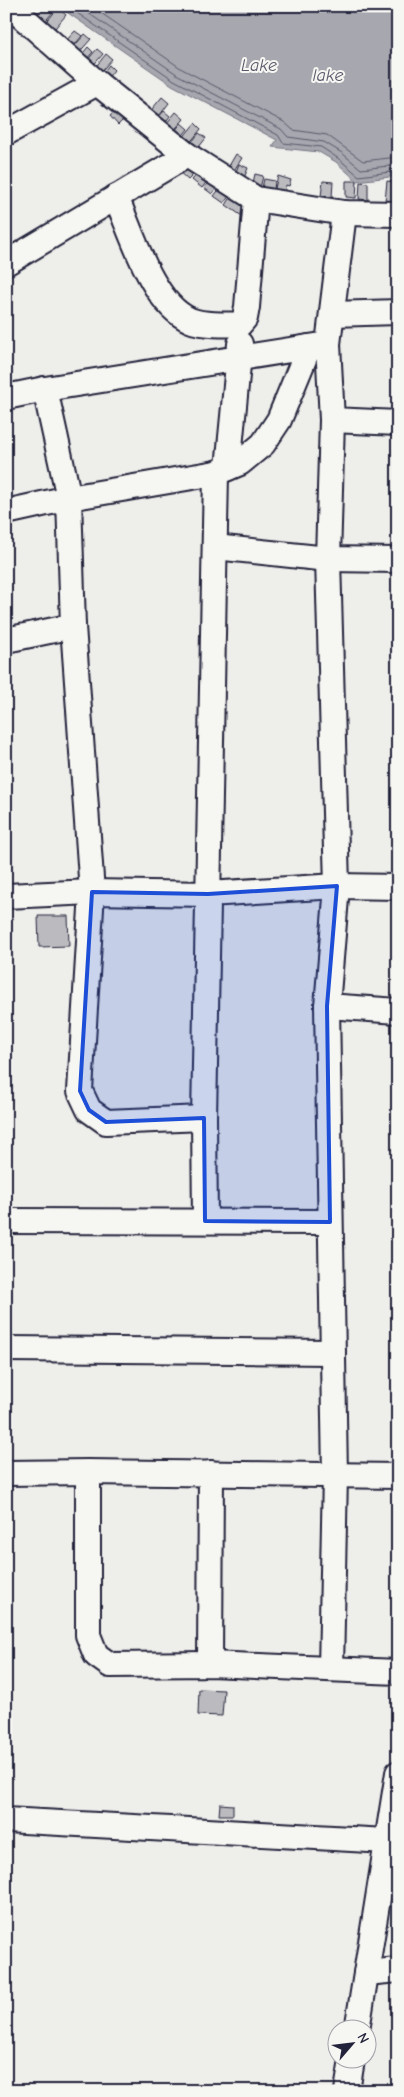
<svg xmlns="http://www.w3.org/2000/svg" width="404" height="2097" font-family="'Comic Neue',sans-serif">
  <style>
    .water { fill: #a7a7af; stroke: #727281 }
    .lines { fill: none; stroke-linecap: round; stroke-linejoin: round }
    .shore { stroke: #575769; stroke-width: 1 }
    .building { fill: #bbbbbf; stroke: #22223b }
    .minor-casing { stroke: #22223b; stroke-width: 28 }
    .minor { stroke: #f6f6f2; stroke-width: 24 }
    .marked { fill: #1d4ed8; fill-opacity: 0.2; stroke: #1d4ed8; stroke-width: 4; stroke-linejoin: round }
    .labels { text-anchor: middle; dominant-baseline: central; stroke-width: 4; stroke-linejoin: round; paint-order: stroke }
    .water-label { font-size: 18px; font-style: italic; fill: #575769; stroke: #f6f6f2 }
  </style>
  <rect width="100%" height="100%" fill="#eeeeeb"/>
  <filter id="ink" filterUnits="userSpaceOnUse"><feTurbulence type="fractalNoise" baseFrequency=".02" numOctaves="2"/><feDisplacementMap in="SourceGraphic" scale="10" xChannelSelector="R" yChannelSelector="G"/><feConvolveMatrix kernelMatrix="1 2 1 2 8 2 1 2 1" color-interpolation-filters="sRGB"/></filter>
  <g filter="url(#ink)">
    <path class="water" d="M58 6H398V176L357 181 336 162 319 152 272 147 277 140 172 85Z"/>
    <g class="lines">
      <g class="shore">
        <path d="M67 6 174 80 278 135 283 143 321 147 339 159 359 176 398 171"/>
        <path d="M78 6 178 75 281 129 288 137 324 142 342 153 361 169 398 165"/>
        <path d="M91 6 182 69 284 122 293 130 327 135 363 161 398 157"/>
      </g>
    </g>
    <g class="building">
      <path d="M44 6H58L42 25 34 18Z"/>
      <path d="M58 8 66 15 51 33 43 26Z"/>
      <path d="M75 31 82 36 71 49 64 43Z"/>
      <path d="M85 34 91 39 76 56 70 51Z"/>
      <path d="M88 47 93 52 84 62 79 58Z"/>
      <path d="M97 49 103 54 91 68 85 63Z"/>
      <path d="M106 54 112 59 99 74 94 69Z"/>
      <path d="M109 65 114 70 107 79 102 74Z"/>
      <path d="M162 97 169 103 156 120 148 114Z"/>
      <path d="M119 108 127 116 118 125 110 116Z"/>
      <path d="M164 111 170 116 163 126 156 120Z"/>
      <path d="M176 112 184 119 170 135 162 129Z"/>
      <path d="M181 123 188 129 179 140 172 135Z"/>
      <path d="M195 123 201 129 188 145 181 140Z"/>
      <path d="M199 133 206 138 195 152 188 147Z"/>
      <path d="M236 154 242 158 231 175 226 171Z"/>
      <path d="M186 163 196 172 188 180 178 171Z"/>
      <path d="M239 164 248 168 242 183 233 179Z"/>
      <path d="M199 172 208 180 202 188 192 180Z"/>
      <path d="M255 174 263 176 260 188 252 187Z"/>
      <path d="M278 176 291 180 289 186 286 185 284 195 274 192Z"/>
      <path d="M264 179 275 181 274 190 262 188Z"/>
      <path d="M210 180 219 186 212 194 204 188Z"/>
      <path d="M323 181 333 182 332 197 321 196Z"/>
      <path d="M346 181H357L356 198 346 197Z"/>
      <path d="M387 181 395 182 394 202 385 201Z"/>
      <path d="M360 182 368 183V200L359 199Z"/>
      <path d="M221 187 230 195 224 203 214 196Z"/>
      <path d="M231 197 248 208 242 216 226 205Z"/>
      <path d="M38 916H68L69 946 39 947Z"/>
      <path d="M199 1689 224 1690 222 1716 198 1715Z"/>
      <path d="M220 1804 233 1805V1815H219Z"/>
    </g>
    <g class="lines">
      <defs>
        <g id="minor">
          <path d="M10 6 97 83 187 155 256 199 344 213 398 214"/>
          <path d="M6 133 97 83"/>
          <path d="M116 197C132 233 152 304 190 320 201 325 227 325 240 324L245 318 247 307 256 199"/>
          <path d="M6 263 187 155"/>
          <path d="M332 314 398 312"/>
          <path d="M328 344 344 213"/>
          <path d="M45 389 69 498 73 626 92 892 80 1091 89 1110 106 1122 204 1118"/>
          <path d="M6 397 45 389 328 344 332 420 398 423"/>
          <path d="M332 420 328 559 398 560"/>
          <path d="M228 468 240 344"/>
          <path d="M6 512 69 498 216 473 240 463 263 444 279 420 309 347"/>
          <path d="M215 547 328 559 337 886 327 1006 335 1475 331 1669"/>
          <path d="M6 640 73 626"/>
          <path d="M6 896 92 892 208 894 337 886 398 887"/>
          <path d="M327 1006 398 1011"/>
          <path d="M6 1221 330 1222"/>
          <path d="M205 1221 204 1118 216 473"/>
          <path d="M6 1349 333 1352"/>
          <path d="M88 1472V1635L96 1655 110 1665 210 1664 398 1672"/>
          <path d="M6 1473 88 1472 398 1476"/>
          <path d="M210 1664 211 1473"/>
          <path d="M6 1820 387 1841 398 1840"/>
          <path d="M366 1973 398 1970"/>
          <path d="M357 2030 398 1773"/>
          <path d="M347 2091 352 2060"/>
        </g>
      </defs>
      <use href="#minor" class="minor-casing"/>
      <use href="#minor" class="minor"/>
    </g>
  </g>
  <path class="marked" d="M337 886 327 1006 330 1222 205 1221 204 1118 106 1122 89 1110 80 1091 92 892 208 894Z"/>
  <g class="labels">
    <g class="water-label">
      <text x="259" y="65">Lake</text>
      <text x="328" y="75">lake</text>
    </g>
  </g>
  <rect width="404" height="2097" fill="none" stroke="#f6f6f2" stroke-width="25"/>
  <rect x="12" y="12" width="379" height="2072" fill="none" stroke="#22223b" stroke-width="2" filter="url(#ink)"/>
  <g transform="translate(352 2044) rotate(62)"><circle r="24" fill="#f6f6f2" stroke="#a1a1a9"/>
  <path d="M0-4L9 19L0 12L-9 19Z" fill="#22223b"/>
  <text y="-8" font-size="14" font-weight="bold" text-anchor="middle" fill="#22223b">N</text>
  </g>
</svg>
